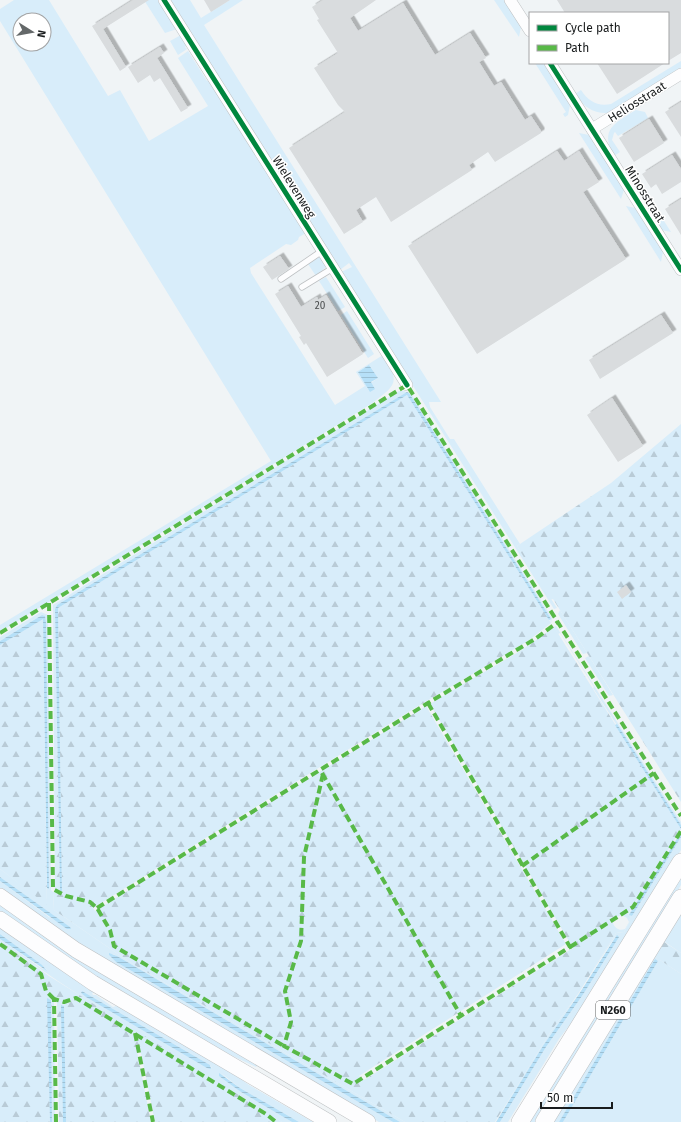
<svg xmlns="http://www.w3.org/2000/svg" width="681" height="1122" font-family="'Fira Sans',sans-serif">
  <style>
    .green { fill: #d8edfa; fill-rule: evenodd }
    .forest { fill: url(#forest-firs); fill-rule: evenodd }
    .water { fill: url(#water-rules) }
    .building { fill: #d9dcde; filter: url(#shadow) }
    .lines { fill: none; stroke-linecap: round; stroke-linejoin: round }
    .service-casing { stroke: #bec1c3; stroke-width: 7 }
    .minor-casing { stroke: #bec1c3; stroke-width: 12 }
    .secondary-casing { stroke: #bec1c3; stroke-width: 16 }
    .primary-casing { stroke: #bec1c3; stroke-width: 18 }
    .service { stroke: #fdfdfe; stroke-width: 5.5 }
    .minor { stroke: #fdfdfe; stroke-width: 11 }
    .secondary { stroke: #fdfdfe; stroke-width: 15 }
    .primary { stroke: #fdfdfe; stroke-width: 17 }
    .quiet { stroke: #58b947; stroke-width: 4; stroke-dasharray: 8 4; stroke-linecap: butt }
    .cycleway-casing { stroke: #fff; stroke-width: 8 }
    .cycleway { stroke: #00873e; stroke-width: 5 }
    .labels { text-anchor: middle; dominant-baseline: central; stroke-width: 3; stroke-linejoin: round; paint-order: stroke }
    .number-label { font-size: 10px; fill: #494c4d }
    .shield { fill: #fff; stroke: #5e6061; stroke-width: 1 }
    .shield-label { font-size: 11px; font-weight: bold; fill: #191c1d }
    .street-label { font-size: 12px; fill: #191c1d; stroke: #fff }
  </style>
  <defs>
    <pattern id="forest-firs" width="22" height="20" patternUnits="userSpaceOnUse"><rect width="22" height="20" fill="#d8edfa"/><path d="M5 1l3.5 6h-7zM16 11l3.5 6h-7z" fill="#b9cbd6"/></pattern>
    <pattern id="water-rules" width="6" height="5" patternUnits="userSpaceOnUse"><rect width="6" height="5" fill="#b6e0f8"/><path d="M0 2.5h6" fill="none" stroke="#9cc0d4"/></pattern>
    <filter id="shadow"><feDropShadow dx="3.5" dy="-3.5" stdDeviation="0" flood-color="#0004"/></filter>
  </defs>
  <rect width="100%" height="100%" fill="#f0f4f6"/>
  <g class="green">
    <path d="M14 0H49L108 96 120 90 149 141 208 106 178 58 188 51 207 81 209 80 306 233 299 237 298 240 291 245 286 244 250 268 251 273 335 405 365 386 356 372 383 355C401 383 396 385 371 404L0 632V625L271 461 0 21V9ZM20 20H44V44H20ZM369 365 378 378 371 383 375 389 358 372Z"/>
    <path d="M144 0H159L177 29 165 33Z"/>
    <path d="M169 0H190L201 18 230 0H243L204 25 441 402H429L430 407 450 439H454L520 544 517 546 557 608 554 609 341 272 352 267 349 263 340 270Z"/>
    <path d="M494 0H504L521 27 519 37Z"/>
    <path d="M181 35 187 45 185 47 187 49 178 55 170 41Z"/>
    <path d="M681 61V70L609 113C593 114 584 107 575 94L581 90C588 101 598 107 611 104Z"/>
    <path d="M535 63H544L570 105 568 115 565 117 563 114 566 112Z"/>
    <path d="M636 110 645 112 648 118 618 136 615 132 614 133 612 140 620 152 614 156C599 129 615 123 636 110Z"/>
    <path d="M579 133 589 135 624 190 621 199Z"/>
    <path d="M650 199 671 232 661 230 647 209Z"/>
    <path d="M626 206 635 208 663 252 661 262Z"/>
    <path d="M321 256 327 266 316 276 308 264Z"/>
    <path d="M326 277 345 307 338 311 319 281Z"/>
    <path d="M347 311 374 354 368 358 341 315Z"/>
    <path d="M399 391H404L412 395 552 618 551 623 550 618 409 394 407 393 83 589 82 587Z"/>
    <path d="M560 610 587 653 583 654 558 614Z"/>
    <path d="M41 612 48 615 51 890 53 892 54 910 131 963 405 1122H400L117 956 113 954 109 955 116 962 393 1122H379L87 951 0 890V881L49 917 71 928 0 877V869L47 904V888L49 889 45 616 42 615 0 641V637Z"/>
    <path d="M556 626 681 822V825L593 688 594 687 560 633 558 634 554 627Z"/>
    <path d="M589 656 613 695 609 696 585 658Z"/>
    <path d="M681 829 630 915 632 916 681 837V850L585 1005 559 1039 508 1122H500L546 1047 582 996 616 935 495 1122 551 1031 578 994 616 933 624 932 630 921 628 915Z"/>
    <path d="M681 870V885L539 1122H525Z"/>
    <path d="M0 903 258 1064 256 1067C165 1026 83 968 0 913Z"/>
    <path d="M681 905V953L665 942 660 960 681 974V1122H563L658 961 656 960 559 1122H552Z"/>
    <path d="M0 926 95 992 92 993 93 995H96L113 1007 120 1005 213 1059 249 1085 313 1122H299L240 1088 221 1073 241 1092 292 1122H282C187 1063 91 1006 0 941V939L41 968 47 970 0 934ZM82 991 210 1065 212 1068 81 993Z"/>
  </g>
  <g class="forest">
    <path d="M407 395 551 623 528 641 415 708 93 908 95 911 426 706 566 944 359 1076 364 1080 573 948 430 704C471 678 516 657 554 627L681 829 628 914 630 921 624 932 616 933 578 994 551 1031 495 1122H405L131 963 54 910 53 892H55L53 605 82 587 83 589 57 605 55 609 60 892 62 893 58 608ZM622 915 627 918 629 922 625 929C620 931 615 929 613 923L616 917Z"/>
    <path d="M681 424V802L553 599 550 600 517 546 611 483Z"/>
    <path d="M41 619H43L47 905 0 869V645Z"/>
    <path d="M0 941 49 976 282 1122H155L141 1053 137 1051 151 1122H66L64 1006 62 1005 63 1122H59L57 1003 54 1001 55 1122H52L51 1000 48 999 50 1122H0Z"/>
    <path d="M664 942 681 953V974L660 960 658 952Z"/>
  </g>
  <g class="water">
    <path d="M369 365 378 378 371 382 375 389 370 392 358 372Z"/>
    <path d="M407 392 409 393 551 619 549 620 407 395 58 608 62 893 60 892 55 609 57 605Z"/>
    <path d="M42 615 45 616 46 623 49 889 47 888 43 619 0 645V641Z"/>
    <path d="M617 724 681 825V829L615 725Z"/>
    <path d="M681 832V837L632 916 629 915Z"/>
    <path d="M0 877 70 927 71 929H67L0 881Z"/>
    <path d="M0 934 42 965 47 971 0 939Z"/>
    <path d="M617 935 619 937 582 996 546 1047 500 1122H496L543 1046 579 994Z"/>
    <path d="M109 953 117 956 400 1122H393L116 962 109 955Z"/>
    <path d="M655 959 658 961 563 1122H559Z"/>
    <path d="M82 991 210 1065 211 1069 207 1068 86 997 81 993Z"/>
    <path d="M47 998 51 1000 52 1122H50Z"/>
    <path d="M61 1005 64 1006 66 1122H63Z"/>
    <path d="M219 1073 240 1088 299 1122H292L241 1092 219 1076Z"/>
  </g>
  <g class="building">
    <path d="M133 0H149L103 29 126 67 120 71 92 26Z"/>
    <path d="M204 0H230L211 12Z"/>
    <path d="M323 0H376L350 18 358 31 403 3 435 55 470 33 486 58 479 62 494 86 501 82 525 120 531 116 541 131V133L495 162 488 152 469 165 472 170 391 222 376 197 356 210 363 222 344 234 289 148 345 112 338 105 314 68 338 53 317 20 319 19 312 7Z"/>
    <path d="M557 0H681V53L668 61V13H565Z"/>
    <path d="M160 47 164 53 157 58 188 108 181 112 160 78 154 82 150 75 138 83 128 67Z"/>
    <path d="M597 63H665L617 94Z"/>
    <path d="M681 102V137L665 112Z"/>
    <path d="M649 119 664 143 634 162 619 138Z"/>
    <path d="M557 151 564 161 579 151 586 162 599 182 583 192 626 259 477 354 408 246Z"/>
    <path d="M672 155 681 169V182L662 194 656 184 651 188 642 174Z"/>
    <path d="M681 199V235L665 209Z"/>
    <path d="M280 256 289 269 272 280 263 267Z"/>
    <path d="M288 286 301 307 317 297 318 300 326 295 363 354 327 377 306 343 304 345 299 337 301 336 275 294Z"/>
    <path d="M661 315 673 333 600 379 589 360Z"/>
    <path d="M612 398 643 446 618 462 587 415Z"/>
    <path d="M626 585 631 592 622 599 617 592Z"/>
  </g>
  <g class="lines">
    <defs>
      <g id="service">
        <path d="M281 279 322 251"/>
        <path d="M302 287 333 268"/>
      </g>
      <g id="minor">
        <path d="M164 0 407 385"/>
        <path d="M510 0 530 31"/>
        <path d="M550 63 681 270"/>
        <path d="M592 129 681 74"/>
      </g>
      <g id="secondary">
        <path d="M0 896 76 950 368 1122"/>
        <path d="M0 919 93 983 329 1122"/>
      </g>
      <g id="primary">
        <path d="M520 1122 681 862"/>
        <path d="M544 1122 681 898"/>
      </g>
    </defs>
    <use href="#service" class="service-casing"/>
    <use href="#minor" class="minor-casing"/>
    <use href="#secondary" class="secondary-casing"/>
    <use href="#primary" class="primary-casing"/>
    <use href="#service" class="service"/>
    <use href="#minor" class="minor"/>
    <use href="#secondary" class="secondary"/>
    <use href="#primary" class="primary"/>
    <g class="quiet">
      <path d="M49 603 53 889 66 896 90 902 97 908 110 930 114 946 284 1046"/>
      <path d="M0 633 407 385 681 816"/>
      <path d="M322 773 461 1016"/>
      <path d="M323 774 304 857 301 941 285 991 291 1022 284 1046 353 1084 570 947 428 703"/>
      <path d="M522 866 654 773"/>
      <path d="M97 908 428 703 535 639 558 622"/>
      <path d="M0 944 41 974 46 991 54 999"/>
      <path d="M570 947 633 907 681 831"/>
      <path d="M135 1033 153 1122"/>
      <path d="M56 1122 54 999 64 1002 76 998 266 1114 276 1122"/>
    </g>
    <defs>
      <g id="cycleway">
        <path d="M164 0 407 385"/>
        <path d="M550 63 681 270"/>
      </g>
    </defs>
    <use href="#cycleway" class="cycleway-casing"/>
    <use href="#cycleway" class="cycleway"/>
  </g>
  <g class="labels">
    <g class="number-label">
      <text x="320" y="306">20</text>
    </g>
    <rect class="shield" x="596" y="1001" width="34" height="18" rx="3"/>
    <g class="shield-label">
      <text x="613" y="1010">N260</text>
    </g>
    <g class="street-label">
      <text transform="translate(637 102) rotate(-32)">Heliosstraat</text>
      <text transform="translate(294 187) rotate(58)">Wielevenweg</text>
      <text transform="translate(645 194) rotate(58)">Minosstraat</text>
    </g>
  </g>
  <rect x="529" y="12" width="140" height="52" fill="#ffffff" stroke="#a3a4a5"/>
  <rect x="537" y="25" width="20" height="6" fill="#00873e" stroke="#a3a4a5"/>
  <text x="565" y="32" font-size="12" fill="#191c1d">Cycle path</text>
  <rect x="537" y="45" width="20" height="6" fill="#58b947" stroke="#a3a4a5"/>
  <text x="565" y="52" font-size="12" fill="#191c1d">Path</text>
  <g transform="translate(32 32) rotate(101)"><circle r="19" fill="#ffffff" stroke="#a3a4a5"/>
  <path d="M0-3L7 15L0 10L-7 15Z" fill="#646869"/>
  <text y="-6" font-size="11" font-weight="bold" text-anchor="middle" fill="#191c1d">N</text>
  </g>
  <path d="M541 1102v6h71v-6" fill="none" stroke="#191c1d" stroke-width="2"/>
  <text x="547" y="1102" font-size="12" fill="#191c1d" stroke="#ffffff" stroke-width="3" paint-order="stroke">50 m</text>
</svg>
